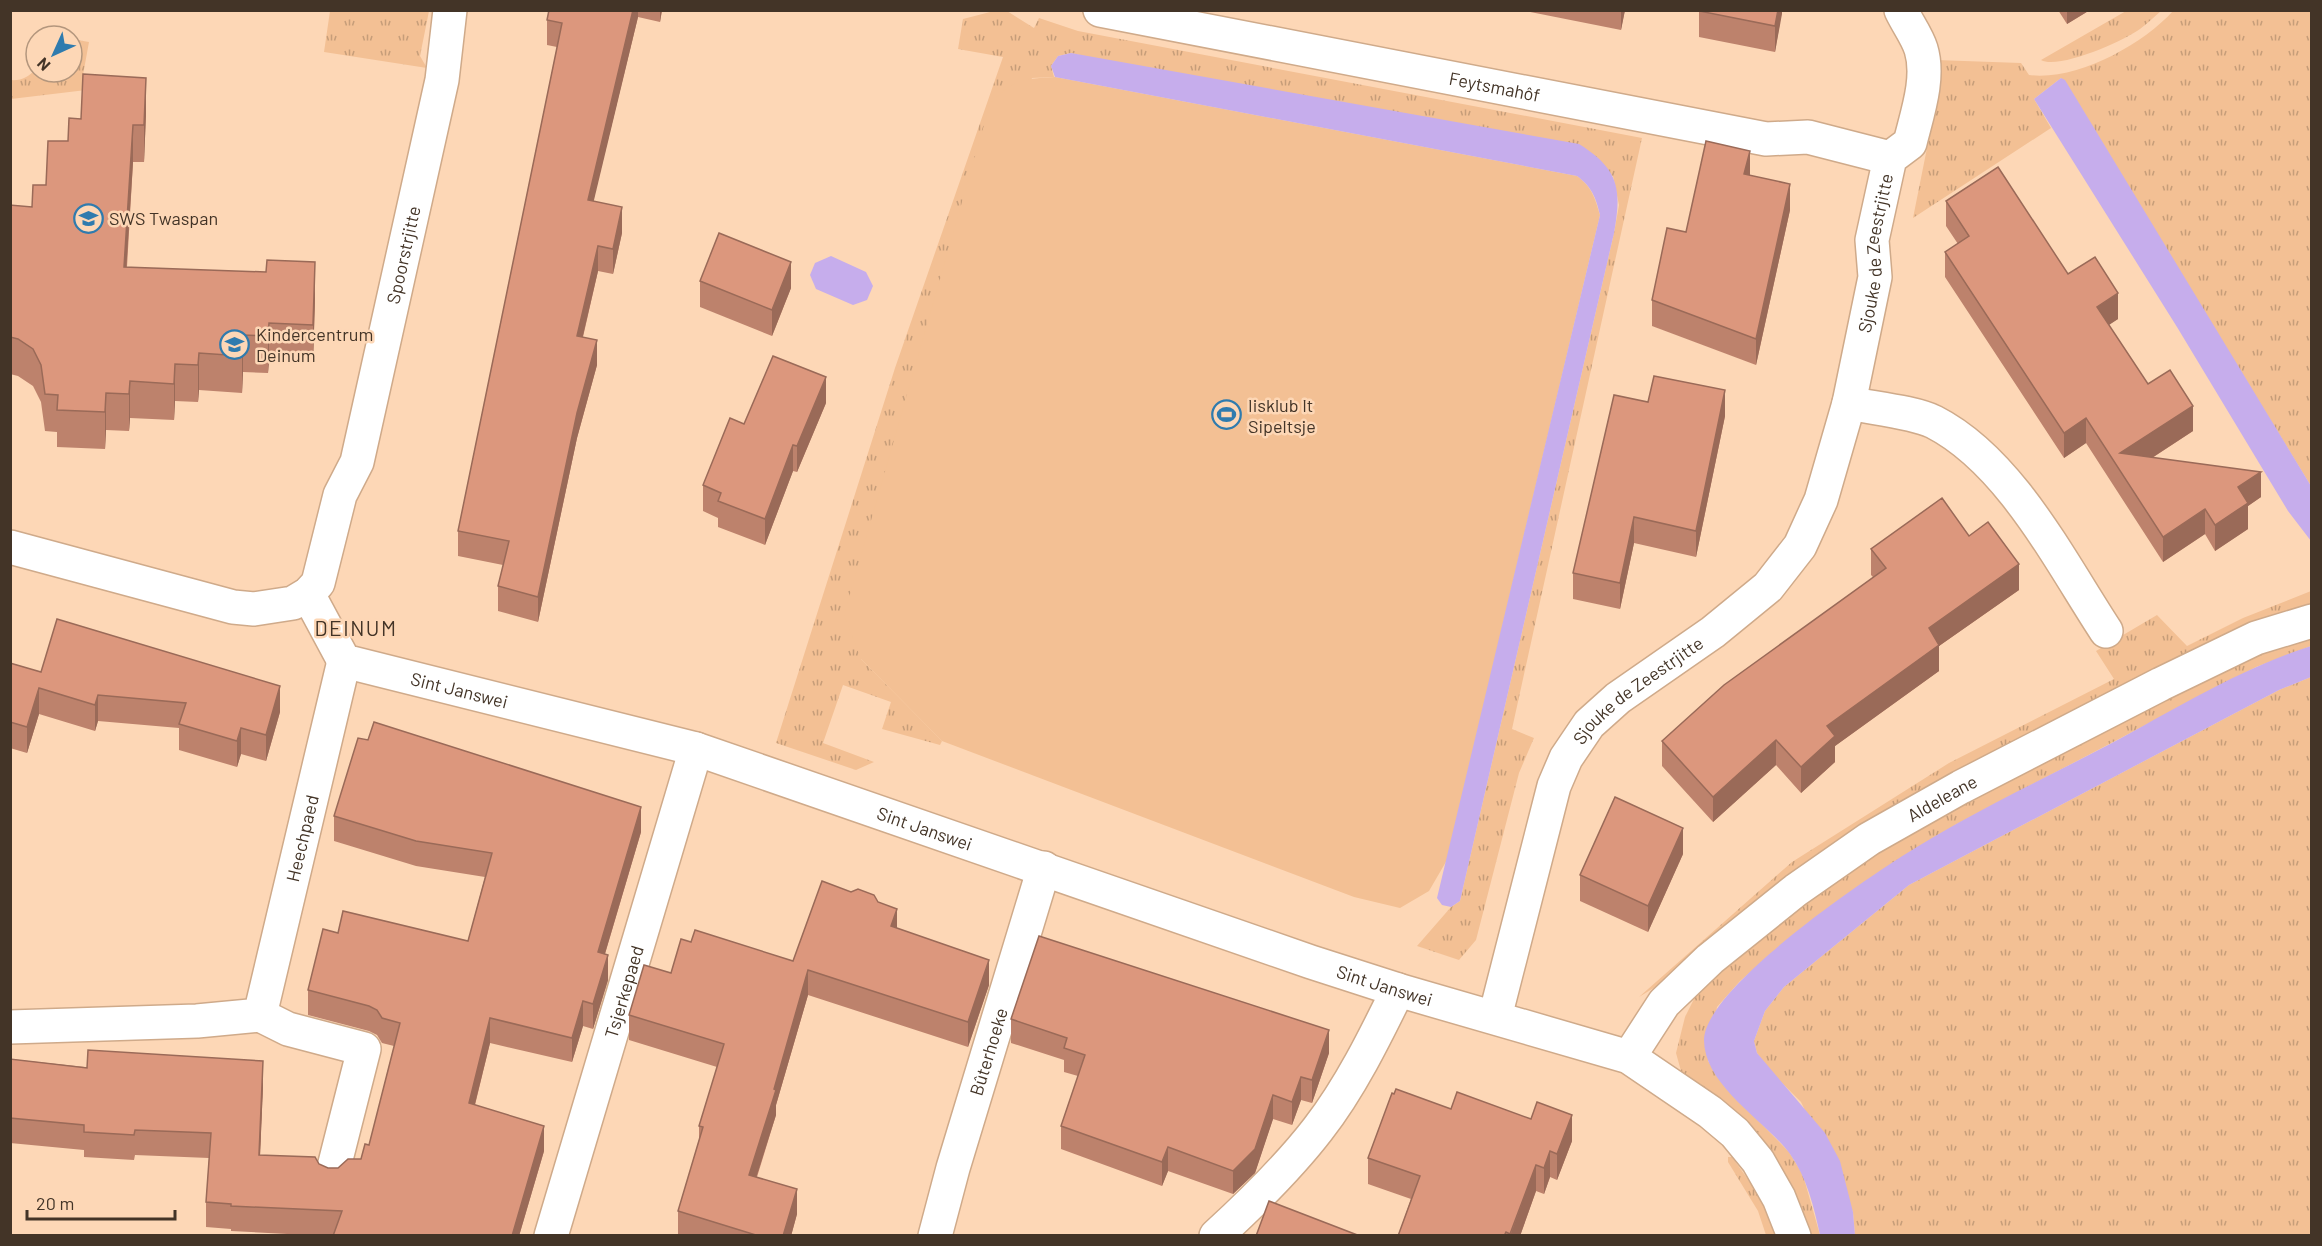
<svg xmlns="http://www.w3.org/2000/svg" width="2322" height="1246" font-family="Barlow,sans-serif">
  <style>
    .grass { fill: url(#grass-tufts) }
    .pitch { fill: #f3c094 }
    .water { fill: #c6adec }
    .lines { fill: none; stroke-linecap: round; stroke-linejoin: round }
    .street-casing { stroke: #cfaa8a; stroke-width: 36 }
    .secondary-casing { stroke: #cfaa8a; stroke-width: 36 }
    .street { stroke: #fff; stroke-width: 33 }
    .secondary { stroke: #fff; stroke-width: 33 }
    .wall { fill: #bd826c }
    .shaded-wall { fill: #9a6a58 }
    .building { fill: #dc977d; stroke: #9a6a58; stroke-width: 1.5 }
    .labels { text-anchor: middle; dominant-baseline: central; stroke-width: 5; stroke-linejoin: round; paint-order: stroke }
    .street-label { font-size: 18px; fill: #433427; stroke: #fdd7b6 }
    .poi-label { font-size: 18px; fill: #433427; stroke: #fdd7b6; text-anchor: start }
    .quarter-label { font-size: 21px; letter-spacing: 1.5px; fill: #433427; stroke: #fdd7b6 }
  </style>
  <defs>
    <pattern id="grass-tufts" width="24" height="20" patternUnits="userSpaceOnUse" patternTransform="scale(1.5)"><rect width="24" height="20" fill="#f3c094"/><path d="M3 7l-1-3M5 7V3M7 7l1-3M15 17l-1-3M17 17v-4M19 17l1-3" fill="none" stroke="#c69d79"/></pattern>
  </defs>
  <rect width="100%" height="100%" fill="#fdd7b6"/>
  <g class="grass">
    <path d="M330 11H429L420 56 427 68 324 52Z"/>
    <path d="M994 11H1007L1034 28 1039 18 1078 31 1642 138 1512 729 1534 738 1519 773 1476 940 1459 960 1417 946 1451 907 1460 901 1614 233 1619 205 1613 176 1071 53 1058 56 1051 66 1054 77 1032 78 861 659 942 741 940 745 882 729 891 702 843 685 823 743 874 762 856 770 776 743 895 368 1003 57 958 49 963 19Z"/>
    <path d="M2126 11H2161C2154 17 2148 23 2140 29 2124 41 2058 70 2041 60Z"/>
    <path d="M2173 11H2311V486L2061 78 2034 99 2051 128 1913 218 1937 98 1936 60 2021 63 2029 75C2077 81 2142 45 2173 11Z"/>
    <path d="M72 39 89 42 83 75 103 88 11 99 10 80C22 81 28 77 36 69V72H72Z"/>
    <path d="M2311 591V609L2205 649 1639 997 1792 862 1949 763 2114 679 2096 651 2157 615 2187 646 2243 618Z"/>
    <path d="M2311 634V646L2256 667 1955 825 1790 938 1740 981 1717 1007 1708 1061 1725 1087 1789 1152 1803 1175 1820 1235H1808L1681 1071 1676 1053 1685 1017 1701 985 1752 939 1900 835 2250 652Z"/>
    <path d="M2311 677V1235H1855L1853 1212 1801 1102 1771 1072 1757 1053 1754 1041 1765 1011 1784 987 1909 885 2279 690Z"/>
    <path d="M1728 1157H1732L1762 1199 1779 1235H1766L1758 1211 1728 1162Z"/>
  </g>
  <path class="pitch" d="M1055 77 1577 176C1592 187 1595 198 1600 215L1447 860 1429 891 1400 908 1354 897 942 741 861 659 844 615 990 104C1013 79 1022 79 1055 77Z"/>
  <g class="water">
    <path d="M1071 53 1579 144C1619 169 1622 189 1614 233L1460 901 1451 907 1442 905 1437 898 1600 215C1596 198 1592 187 1577 176L1055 77 1051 66 1058 56Z"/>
    <path d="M2061 78 2065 80 2311 486V541L2288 511 2177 327 2034 99Z"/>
    <path d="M831 256 866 272 873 286 867 300 853 305 816 289 810 275 815 263Z"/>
    <path d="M2311 646V677L2279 690 1909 885 1784 987 1765 1011 1754 1041 1757 1053 1825 1133 1840 1161 1853 1212 1855 1235H1820C1814 1207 1807 1178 1790 1154 1766 1121 1704 1086 1704 1040 1705 991 1843 895 1884 868 1955 820 2034 784 2110 744 2175 709 2241 668 2311 646Z"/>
  </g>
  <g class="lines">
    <defs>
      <g id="street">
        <path id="s1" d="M1100 10 1766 139 1808 137 1890 158"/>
        <path d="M1849 403C1872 408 1914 412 1934 422 2010 461 2060 561 2106 631"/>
        <path id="s2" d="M308 594 344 661 696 749 1311 962 1398 990 1629 1057 1710 1112 1735 1133 1758 1161 1779 1198 1794 1236"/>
        <path d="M260 1015 288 1029 364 1049 332 1175"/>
        <path id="s3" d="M1495 1017 1554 786 1566 758 1589 724 1618 698 1713 632 1768 587 1800 546 1821 500 1849 403 1875 277 1872 240 1890 158 1910 143C1917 114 1930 78 1921 49 1917 36 1907 23 1901 10"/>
        <path id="s4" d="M10 1027 197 1021 260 1015 344 661"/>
        <path id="s5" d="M1629 1057 1664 1003 1710 959 1796 890 1869 839 1961 787 2161 684 2256 638 2312 621"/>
        <path id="s6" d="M551 1236 696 749"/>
        <path id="s7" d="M935 1236 953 1168 1044 868"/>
        <path d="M1216 1236C1252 1203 1288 1168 1318 1129 1350 1088 1375 1037 1398 990"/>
      </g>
      <g id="secondary">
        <path id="s8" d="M10 547 233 607 254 609 293 603 308 594 318 583 340 495 357 462 442 80 450 10"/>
      </g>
    </defs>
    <use href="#street" class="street-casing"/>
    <use href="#secondary" class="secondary-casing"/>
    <use href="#street" class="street"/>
    <use href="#secondary" class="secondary"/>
  </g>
  <g class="wall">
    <path d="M549 10H662L660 22 638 17 593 201 622 233 613 274 598 271 583 337 597 365 577 438 538 622 498 611V586L503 565 458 556V531L557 47 547 45V20Z"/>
    <path d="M1520 10H1625L1621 30Z"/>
    <path d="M1699 10H1782L1775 52 1699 37Z"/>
    <path d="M2058 10H2090L2067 24Z"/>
    <path d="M146 114 144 162H133L127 267 315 299 313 362 269 360 268 373 243 372 242 393 199 390 198 402 175 401 174 420 130 418 129 431 106 430 105 449 57 447V432L45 431 41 402 33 386 18 376 10 374V205L32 207 46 185 68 141Z"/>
    <path d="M1750 175 1790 210 1756 365 1652 326V300L1686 232Z"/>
    <path d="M1946 201 2068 274 2118 319 2108 325 2148 384 2193 431 2152 458 2261 497 2248 506V529L2215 551 2205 534 2163 562 2086 443 2064 458 1945 277V252L1958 244 1946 226Z"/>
    <path d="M700 281 791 288 772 336 700 307Z"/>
    <path d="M1648 402 1725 416 1696 557 1634 543 1620 609 1573 599V573Z"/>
    <path d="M826 403 797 472 793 471 765 545 718 527V518L703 511V485L744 424Z"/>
    <path d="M1969 536 2019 590 1939 646V671L1835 746V762L1801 793 1776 765 1713 822 1662 766V741L1873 577 1871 575V549Z"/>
    <path d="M10 663 41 672 280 712 266 761 241 754 237 767 179 750V728L98 721 95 731 39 714 27 753 10 748Z"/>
    <path d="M334 816 641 832 605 954 608 980 593 1029 583 1026 572 1062 490 1043 475 1105 544 1151 519 1236H325L231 1231V1229L206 1227V1202L209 1158 135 1155 134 1160 84 1157V1150L10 1143V1059L263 1086 260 1155 319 1164 328 1168H338L361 1159 369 1145 394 1046 382 1043 377 1035 369 1031 308 1015V990L338 933 468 941 485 877 416 866 334 841Z"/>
    <path d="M1683 854 1648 932 1580 901V875Z"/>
    <path d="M878 902 897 928 989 985 968 1047 808 995 776 1105V1115L757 1177 797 1214 791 1236H678V1211L699 1140V1126L717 1067 629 1040V1015L671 973 691 942 793 961Z"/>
    <path d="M1011 1019 1329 1053 1312 1103 1301 1100 1292 1125 1273 1119 1255 1173 1233 1194 1168 1171 1162 1186 1061 1149V1126L1078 1076 1064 1072V1060L1011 1043Z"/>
    <path d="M1451 1109 1572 1141 1557 1180 1550 1177 1544 1194 1536 1191 1520 1236H1398L1411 1199 1368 1184V1158Z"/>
  </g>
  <g class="shaded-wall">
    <path d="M633 10H638V17L588 225V200Z"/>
    <path d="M660 10H662L660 22Z"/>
    <path d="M1621 10H1625L1621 30Z"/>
    <path d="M1778 10H1782V14L1775 52V26Z"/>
    <path d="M2067 10H2090L2067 24Z"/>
    <path d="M146 78V114L144 162V125Z"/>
    <path d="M133 125V162L124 304V267Z"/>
    <path d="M1750 151V177L1744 174Z"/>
    <path d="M1790 184V210L1756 365V339Z"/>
    <path d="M622 207V233L613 274V249Z"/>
    <path d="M598 246V271L577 361V336Z"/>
    <path d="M315 262V299L313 362V325Z"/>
    <path d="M791 262V288L772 336V310Z"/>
    <path d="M2118 293V319L2097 333V307Z"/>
    <path d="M269 323V360L268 373V336Z"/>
    <path d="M243 335V372L242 393V356Z"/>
    <path d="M597 340V365L577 438 538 622V597L577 413Z"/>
    <path d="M199 353V390L198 402V365Z"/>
    <path d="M175 364V401L174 420V384Z"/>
    <path d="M826 377V403L797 472V446Z"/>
    <path d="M130 381V418L129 431V394Z"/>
    <path d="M1725 390V416L1696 557V531Z"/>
    <path d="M106 393V430L105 449V412Z"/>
    <path d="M2193 406V431L2124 476 2120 453Z"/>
    <path d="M2086 418V443L2064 458V433Z"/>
    <path d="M793 445V471L765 545V519Z"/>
    <path d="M2261 472V497L2248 506V529L2215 551V525L2238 487Z"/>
    <path d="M2205 509V534L2163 562V537Z"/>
    <path d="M1634 517V543L1620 609V583Z"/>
    <path d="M2019 564V590L1939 646V671L1835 746V762L1801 793V767L1827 726 1929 628Z"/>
    <path d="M280 686V712L266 761V735Z"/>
    <path d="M39 688V714L27 753V727Z"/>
    <path d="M98 695V721L95 731V705Z"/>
    <path d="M241 728V754L237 767V741Z"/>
    <path d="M1776 740V765L1713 822V797Z"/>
    <path d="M641 807V832L598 977V952Z"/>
    <path d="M1683 828V854L1648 932V906Z"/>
    <path d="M897 909V933L891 926Z"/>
    <path d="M608 955V980L593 1029V1004Z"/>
    <path d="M989 960V985L968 1047V1022Z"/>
    <path d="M808 970V995L776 1105V1115L749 1200V1175Z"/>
    <path d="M583 1001V1026L572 1062V1038Z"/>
    <path d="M490 1018V1043L469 1128V1103Z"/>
    <path d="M1329 1030V1053L1312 1103V1080Z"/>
    <path d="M263 1061V1086L259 1180V1155Z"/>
    <path d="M1301 1077V1100L1292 1125V1102Z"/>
    <path d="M1273 1095V1119L1255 1173 1233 1194V1171Z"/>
    <path d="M1572 1115V1141L1557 1180V1154Z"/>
    <path d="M544 1126V1151L519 1236H512Z"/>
    <path d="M1168 1147V1171L1162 1186V1162Z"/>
    <path d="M1550 1151V1177L1544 1194V1168Z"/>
    <path d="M1536 1165V1191L1520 1236H1510Z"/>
    <path d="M797 1189V1214L791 1236H783Z"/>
  </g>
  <g class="building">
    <path d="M549 10H633L588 200 622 207 613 249 598 246 577 336 597 340 577 413 538 597 498 586 509 541 458 531 562 23 547 20Z"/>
    <path d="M1699 10H1778L1775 26 1699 11Z"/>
    <path d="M83 74 146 78 144 125H133L124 267 266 272 267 260 315 262 313 325 269 323 268 336 243 335 242 356 199 353 198 365 175 364 174 384 130 381 129 394 106 393 105 412 57 410 58 395 45 394 41 365 33 349 18 339 10 337V205L32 207 33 185H46L48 141H68L69 118 81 119Z"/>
    <path d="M1706 141 1750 151 1744 174 1790 184 1756 339 1652 300 1667 228 1686 232Z"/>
    <path d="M1998 167 2068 274 2095 257 2118 293 2097 307 2148 384 2170 370 2193 406 2120 453 2261 472 2238 487 2248 503 2215 525 2205 509 2163 537 2086 418 2064 433 1945 252 1969 236 1946 201Z"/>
    <path d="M719 233 791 262 772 310 700 281Z"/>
    <path d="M773 356 826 377 797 446 793 445 765 519 718 501 721 493 703 485 730 418 744 424Z"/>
    <path d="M1654 376 1725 390 1696 531 1634 517 1620 583 1573 573 1614 395 1648 402Z"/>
    <path d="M1942 498 1969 536 1988 522 2019 564 1929 628 1939 645 1827 726 1835 736 1801 767 1776 740 1713 797 1662 741 1724 685 1886 568 1871 549Z"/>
    <path d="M57 619 280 686 266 735 241 728 237 741 179 724 186 703 98 695 95 705 39 688 27 727 10 722V663L41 672Z"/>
    <path d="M374 722 641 807 598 952 608 955 593 1004 583 1001 572 1038 490 1018 469 1103 544 1126 512 1236H333L342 1211 231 1206V1204L206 1202 211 1133 135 1130 134 1135 84 1132V1125L10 1118V1059L87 1068 88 1050 263 1061 259 1155 315 1157 319 1164 328 1168H338L348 1159H361L365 1144 369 1145 400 1023 382 1018 377 1010 369 1006 308 990 323 929 338 933 343 911 468 941 492 853 416 841 334 816 358 738 368 740Z"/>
    <path d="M1615 797 1683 828 1648 906 1580 875Z"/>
    <path d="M822 881 851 892 858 889 874 895 878 902 897 909 891 926 989 960 968 1022 808 970 774 1089 776 1090 749 1175 797 1189 783 1236H759L678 1211 703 1127 699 1126 724 1044 629 1015 644 965 671 973 681 939 691 942 695 930 793 961Z"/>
    <path d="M1039 936 1329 1030 1312 1080 1301 1077 1292 1102 1273 1095 1255 1149 1233 1171 1168 1147 1162 1162 1061 1126 1085 1055 1064 1048 1067 1038 1011 1019Z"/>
    <path d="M1396 1089 1451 1109 1457 1092 1531 1119 1537 1102 1572 1115 1557 1154 1550 1151 1544 1168 1536 1165 1510 1234 1506 1232 1504 1236H1398L1420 1176 1368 1158 1392 1093 1394 1094Z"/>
    <path d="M1269 1201 1360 1236H1256Z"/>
  </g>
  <defs>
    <symbol id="school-ring" viewBox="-11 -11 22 22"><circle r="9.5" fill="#fdd7b6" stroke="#2f7bae" stroke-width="1.5"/><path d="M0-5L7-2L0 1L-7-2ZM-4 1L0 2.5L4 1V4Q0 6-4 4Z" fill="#2f7bae"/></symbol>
    <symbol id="stadium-ring" viewBox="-11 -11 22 22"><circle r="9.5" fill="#fdd7b6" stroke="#2f7bae" stroke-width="1.5"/><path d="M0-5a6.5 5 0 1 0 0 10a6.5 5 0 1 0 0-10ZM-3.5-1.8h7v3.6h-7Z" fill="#2f7bae"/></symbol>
  </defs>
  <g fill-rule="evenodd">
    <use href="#school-ring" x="72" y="202" width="33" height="33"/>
    <use href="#school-ring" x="218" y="328" width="33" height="33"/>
    <use href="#stadium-ring" x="1210" y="398" width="33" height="33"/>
  </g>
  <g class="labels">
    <g class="street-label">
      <text stroke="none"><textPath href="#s1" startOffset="402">Feytsmahôf</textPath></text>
      <text stroke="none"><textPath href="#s3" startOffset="892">Sjouke de Zeestrjitte</textPath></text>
      <text stroke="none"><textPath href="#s8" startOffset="664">Spoorstrjitte</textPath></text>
      <text stroke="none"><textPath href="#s2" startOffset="195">Sint Janswei</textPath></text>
      <text stroke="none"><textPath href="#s3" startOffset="369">Sjouke de Zeestrjitte</textPath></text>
      <text stroke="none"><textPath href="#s5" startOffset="411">Aldeleane</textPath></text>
      <text stroke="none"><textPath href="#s2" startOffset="681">Sint Janswei</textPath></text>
      <text stroke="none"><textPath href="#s4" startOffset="432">Heechpaed</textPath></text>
      <text stroke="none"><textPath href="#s2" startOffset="1167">Sint Janswei</textPath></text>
      <text stroke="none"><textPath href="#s6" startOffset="255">Tsjerkepaed</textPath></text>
      <text stroke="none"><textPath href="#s7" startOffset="192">Bûterhoeke</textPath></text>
    </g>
    <g class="poi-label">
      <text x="109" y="218">SWS Twaspan</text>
      <text x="256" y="334">Kindercentrum<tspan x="256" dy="21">Deinum</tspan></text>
      <text x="1248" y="405">Iisklub It<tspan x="1248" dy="21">Sipeltsje</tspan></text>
    </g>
    <g class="quarter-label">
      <text x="356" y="627">DEINUM</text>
    </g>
  </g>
  <rect width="2322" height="1246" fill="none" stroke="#433427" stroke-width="24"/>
  <g transform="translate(54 54) rotate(225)"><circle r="28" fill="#fdd7b6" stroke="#b3967d" stroke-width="1.5"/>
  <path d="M0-4.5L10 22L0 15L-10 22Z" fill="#2f7bae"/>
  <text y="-9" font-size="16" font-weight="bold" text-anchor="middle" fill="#433427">N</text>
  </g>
  <path d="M27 1210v9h148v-9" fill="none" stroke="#433427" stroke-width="3"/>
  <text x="36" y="1210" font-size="18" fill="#433427" stroke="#fdd7b6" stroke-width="4.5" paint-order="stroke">20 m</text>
</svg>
